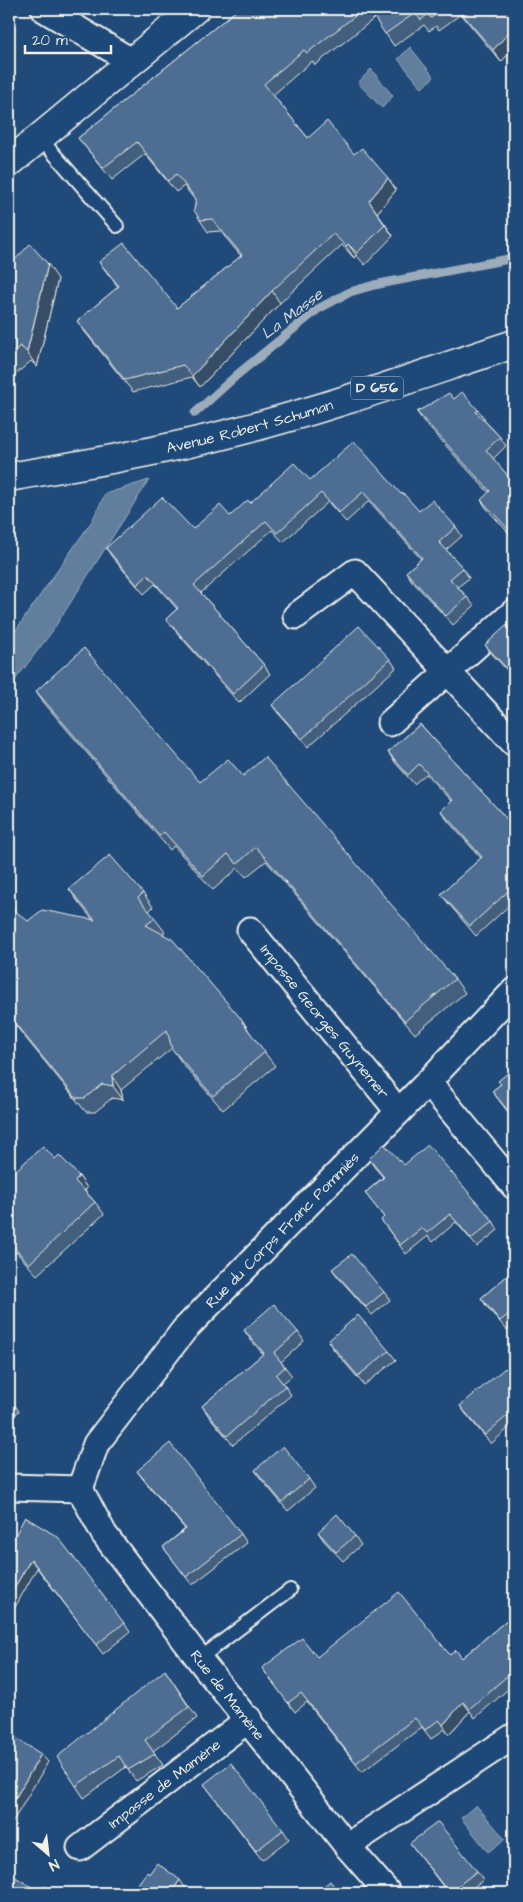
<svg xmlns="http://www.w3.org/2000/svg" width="523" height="1902" font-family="'Architects Daughter',sans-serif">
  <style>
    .water { fill: #627e9d; stroke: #9cacbb }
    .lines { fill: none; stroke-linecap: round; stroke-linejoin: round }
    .stream { stroke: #9cacbb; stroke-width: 9 }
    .service-casing { stroke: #f4f1e8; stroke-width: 16 }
    .minor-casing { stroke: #f4f1e8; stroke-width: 29 }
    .primary-casing { stroke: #f4f1e8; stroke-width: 31 }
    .service { stroke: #1f4a7a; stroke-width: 12 }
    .minor { stroke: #1f4a7a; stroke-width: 25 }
    .primary { stroke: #1f4a7a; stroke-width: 28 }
    .wall { fill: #425f7e; stroke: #f4f1e8 }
    .shaded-wall { fill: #364d66; stroke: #f4f1e8 }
    .building { fill: #4d6e92; stroke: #f4f1e8 }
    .labels { text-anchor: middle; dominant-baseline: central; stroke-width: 4; stroke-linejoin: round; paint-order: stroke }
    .shield { fill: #1f4a7a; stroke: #b4bfc7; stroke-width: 1 }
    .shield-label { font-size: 14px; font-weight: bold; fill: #f4f1e8 }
    .street-label { font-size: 15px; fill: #f4f1e8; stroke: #1f4a7a }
    .water-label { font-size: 16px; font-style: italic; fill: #dee0dd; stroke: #1f4a7a }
  </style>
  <rect width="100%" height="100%" fill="#1f4a7a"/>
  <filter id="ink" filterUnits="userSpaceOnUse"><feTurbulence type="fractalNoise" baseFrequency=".02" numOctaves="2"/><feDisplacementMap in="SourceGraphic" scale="10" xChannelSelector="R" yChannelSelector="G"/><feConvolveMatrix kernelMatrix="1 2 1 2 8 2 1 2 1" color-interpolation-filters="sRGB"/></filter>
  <g filter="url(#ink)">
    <g class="water">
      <path d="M410 47 434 77 422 88 398 59Z"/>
      <path d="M371 69 393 96 382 108 358 83Z"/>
      <path d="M149 480 51 633 9 688V640L92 521 105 494Z"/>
      <path d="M476 1805 505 1839 488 1852 461 1818Z"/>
    </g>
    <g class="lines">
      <path class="stream" d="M195 413 238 374 318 309 350 292 374 285 514 258"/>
      <defs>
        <g id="service">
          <path d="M40 138 117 226"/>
          <path d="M199 1659 290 1590"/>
        </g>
        <g id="minor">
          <path d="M44 9 131 61"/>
          <path d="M296 616 355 572 514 743"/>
          <path d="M390 723 514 612"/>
          <path id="s1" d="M250 930 398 1111"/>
          <path d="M428 1082 514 1186"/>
          <path d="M9 1487 80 1489"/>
          <path id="s2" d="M80 1489 96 1444 184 1330 428 1082 514 991"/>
          <path id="s3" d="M80 1489 104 1534 199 1659 347 1846 388 1893"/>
          <path d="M347 1846 514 1736"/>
          <path id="s4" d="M80 1848 249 1719"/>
        </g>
        <g id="primary">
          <path d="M9 163 195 9"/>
          <path id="s5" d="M9 477C86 464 163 451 239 431 332 407 423 374 514 344"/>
        </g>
      </defs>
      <use href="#service" class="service-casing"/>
      <use href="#minor" class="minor-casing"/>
      <use href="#primary" class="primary-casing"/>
      <use href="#service" class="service"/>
      <use href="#minor" class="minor"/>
      <use href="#primary" class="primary"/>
    </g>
    <g class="wall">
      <path d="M238 9H514V48L501 62 461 14 439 30 436 26 429 31 424 25 394 46 375 18 315 65 312 61 273 95 308 138 354 154 396 190 377 213 393 236 365 265 356 255 354 258 342 245 280 303 200 387 192 377 133 392 85 332 77 321 118 287 99 262 177 308 241 256 220 231 208 232 200 220 195 200 184 186 176 192 145 154 112 180 87 149 78 138Z"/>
      <path d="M9 266 58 279 37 367 31 361 9 380Z"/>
      <path d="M454 399 478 410 485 419 484 420 500 437 506 446 493 459 514 483V539L487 509 481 500 489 493 424 422 417 412Z"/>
      <path d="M310 480 401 494 419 511 456 527 462 536 446 550 463 568 469 578 458 587 467 597 474 606 453 625 412 581 406 572 421 559 369 501 346 522 328 502 283 542 272 530 201 593 264 665 270 674 239 703 173 628 166 619 177 609 155 584 144 594 112 557 106 548 193 529 230 516 250 503Z"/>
      <path d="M514 633V678L492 654 485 645Z"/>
      <path d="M390 659 396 668 308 747 278 713 272 705Z"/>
      <path d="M36 691 200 782 243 776 455 979 465 993 415 1034 266 861 246 877 238 868 213 890 174 846 170 850 45 704Z"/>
      <path d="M420 724 514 827V901L476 936 448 903 441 894 481 858 447 820 441 811 451 801 426 774 414 784 394 761 388 752Z"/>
      <path d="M69 889 143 893 153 907 149 911 165 932 163 934 243 1021 252 1036 275 1066 223 1110 182 1063 172 1048 121 1090 123 1100 112 1098 95 1112H86L19 1030 9 1016 28 921 93 920 79 903Z"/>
      <path d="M514 1068V1120L492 1091 501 1084Z"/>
      <path d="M55 1159 79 1176 87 1188 85 1191 95 1202 104 1214 37 1275 16 1252 13 1255 9 1251V1166L14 1172Z"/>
      <path d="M369 1159 404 1165 493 1221 498 1230 477 1247 456 1222 433 1242 428 1236 406 1254 381 1220 384 1217 365 1193 383 1177 375 1168Z"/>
      <path d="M332 1269 384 1292 390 1300 372 1315 338 1277Z"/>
      <path d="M514 1270V1324L507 1330 487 1307 481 1298Z"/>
      <path d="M244 1330 298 1332 304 1341 281 1362 292 1376 283 1383 291 1395 233 1445 208 1415 202 1406 263 1354 250 1339Z"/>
      <path d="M328 1341 389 1351 396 1360 364 1385 334 1350Z"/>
      <path d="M514 1379V1426L513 1424 491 1444 466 1414 460 1406Z"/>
      <path d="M9 1397 19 1411 9 1421Z"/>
      <path d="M255 1470 309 1479 315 1488 288 1511 261 1479Z"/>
      <path d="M137 1471 241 1534 247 1543 192 1585 163 1547 185 1529 143 1479Z"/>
      <path d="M318 1532 355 1536 361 1545 343 1561 324 1541Z"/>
      <path d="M12 1541 124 1623 130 1632 103 1654 37 1568Z"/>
      <path d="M514 1614V1684L475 1718 470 1711 449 1734 445 1729 431 1739 422 1727 362 1772 307 1702 295 1712 262 1668 317 1657 450 1655 462 1658Z"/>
      <path d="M165 1670 197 1718 153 1751 163 1765 136 1781 126 1767 84 1798 76 1786Z"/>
      <path d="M204 1784 283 1830 289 1839 262 1860Z"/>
      <path d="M410 1843 477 1871 483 1880 466 1893H448Z"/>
    </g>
    <g class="shaded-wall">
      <path d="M514 27V48L501 62 493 50Z"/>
      <path d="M388 178 396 190 377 213 393 236 369 201Z"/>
      <path d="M348 244 356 255 354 258 346 246Z"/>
      <path d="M48 264 58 279 37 367 27 352Z"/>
      <path d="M272 291 280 303 200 387 192 376Z"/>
      <path d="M112 1076 121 1090 123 1100 113 1086Z"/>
      <path d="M79 1176 87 1188 83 1192 75 1181Z"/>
      <path d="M31 1559 37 1568 9 1618V1597Z"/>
      <path d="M463 1702 470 1711 449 1734 443 1725Z"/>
      <path d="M41 1754 48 1762 9 1828V1809Z"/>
      <path d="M180 1880 186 1889 183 1893H173L172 1891Z"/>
    </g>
    <g class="building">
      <path d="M238 9H364L307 53 304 50 264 84 308 138 327 121 354 154 362 148 388 178 369 201 385 225 357 253 348 244 346 246 333 234 272 291 192 376 183 365 125 380 77 321 119 286 99 262 124 243 177 308 242 255 212 219 200 220 194 210 196 199 176 174 168 181 137 142 103 168 78 138Z"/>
      <path d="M369 9H444L431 18 428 14 421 20 415 13 385 34Z"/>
      <path d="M458 9H514V27L493 50Z"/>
      <path d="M30 244 48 264 27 352 20 346 9 356V266Z"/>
      <path d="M462 392 478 410 476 412 500 437 486 450 514 483V527L510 531 481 500 490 491 417 412 449 393 454 399Z"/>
      <path d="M354 441 401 494 403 493 419 511 432 500 456 527 439 542 463 568 450 579 467 597 446 616 406 572 422 558 363 492 339 513 321 493 277 533 266 521 194 585 264 665 233 694 166 619 178 608 148 575 137 585 106 548 162 497 193 529 220 505 230 516 248 500 250 503 294 463 310 480Z"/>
      <path d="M507 625 514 633V676L485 645Z"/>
      <path d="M359 626 390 659 302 739 272 705Z"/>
      <path d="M84 648 200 782 228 759 243 776 265 757 455 979 405 1021 256 847 237 864 228 854 203 876 164 832 160 836 36 691Z"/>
      <path d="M514 680V689L510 684Z"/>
      <path d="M420 724 514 827V886L470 926 441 894 482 857 441 811 452 800 419 764 408 775 388 752Z"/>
      <path d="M110 855 143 893 138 898 155 918 146 925 172 939 243 1021 242 1022 265 1052 213 1096 172 1049 167 1030 112 1076 113 1086 102 1084 85 1098H76L9 1016V906L28 921 42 910 95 920 69 889Z"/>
      <path d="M514 1068V1116L513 1117 492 1091 501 1084 498 1081Z"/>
      <path d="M384 1144 404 1165 428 1145 493 1221 471 1239 450 1214 427 1233 422 1228 400 1245 381 1220 384 1217 365 1193 384 1177 369 1159Z"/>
      <path d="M43 1146 55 1159 59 1155 79 1176 75 1181 95 1202 29 1264 9 1242V1166L14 1172Z"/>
      <path d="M352 1254 384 1292 366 1307 332 1269Z"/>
      <path d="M514 1270V1310L500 1321 481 1298Z"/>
      <path d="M274 1304 298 1332 274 1353 285 1367 276 1375 285 1386 227 1436 202 1406 264 1353 244 1330Z"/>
      <path d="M358 1315 389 1351 358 1376 328 1341Z"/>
      <path d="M505 1368 514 1379V1424L507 1416 485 1435 460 1406Z"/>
      <path d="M170 1443 241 1534 186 1577 163 1547 186 1529 137 1471Z"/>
      <path d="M283 1446 309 1479 282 1502 255 1470Z"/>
      <path d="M337 1514 355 1536 336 1552 318 1532Z"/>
      <path d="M25 1517 58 1537 124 1623 96 1645 31 1559 9 1597V1540L10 1539 12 1541Z"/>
      <path d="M399 1592 450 1655 456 1650 462 1658 514 1614V1670L469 1709 463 1702 443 1725 439 1720 425 1730 415 1718 356 1763 301 1693 288 1703 262 1668 302 1638 317 1657Z"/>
      <path d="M165 1670 189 1707 145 1740 155 1754 128 1770 119 1756 76 1786 57 1757Z"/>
      <path d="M9 1734 41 1754 9 1809Z"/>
      <path d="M231 1763 283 1830 256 1851 204 1784Z"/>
      <path d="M438 1822 477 1871 449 1893 410 1843Z"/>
      <path d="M157 1863 180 1880 172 1891 173 1893H131L147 1872 149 1874Z"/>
      <path d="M9 1873 41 1893H9Z"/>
      <path d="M330 1881 339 1893H316Z"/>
      <path d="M44 1886 55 1893H42Z"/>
    </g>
  </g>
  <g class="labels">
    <rect class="shield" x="351" y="376.5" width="52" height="23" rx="4"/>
    <g class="shield-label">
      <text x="377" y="388">D 656</text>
    </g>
    <g class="street-label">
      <text stroke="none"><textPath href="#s5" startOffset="246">Avenue Robert Schuman</textPath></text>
      <text stroke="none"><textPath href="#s1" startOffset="118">Impasse Georges Guynemer</textPath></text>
      <text stroke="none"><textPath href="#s2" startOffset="332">Rue du Corps Franc Pommiès</textPath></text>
      <text stroke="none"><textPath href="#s3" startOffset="254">Rue de Mamène</textPath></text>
      <text stroke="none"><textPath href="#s4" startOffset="106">Impasse de Mamène</textPath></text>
    </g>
    <g class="water-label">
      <text transform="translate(292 314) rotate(-37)">La Masse</text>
    </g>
  </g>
  <rect width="523" height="1902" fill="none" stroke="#1f4a7a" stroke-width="30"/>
  <rect x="15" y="15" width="493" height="1872" fill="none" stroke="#f4f1e8" stroke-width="2" filter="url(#ink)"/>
  <g transform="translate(48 1854) rotate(152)" stroke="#1f4a7a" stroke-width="4" paint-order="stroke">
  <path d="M0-4L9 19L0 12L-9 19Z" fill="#f4f1e8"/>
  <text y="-8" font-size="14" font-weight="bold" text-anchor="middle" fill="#f4f1e8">N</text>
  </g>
  <path d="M25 45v8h86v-8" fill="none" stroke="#f4f1e8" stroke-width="2.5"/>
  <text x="32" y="45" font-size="15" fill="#f4f1e8" stroke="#1f4a7a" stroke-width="4" paint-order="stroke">20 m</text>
</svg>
